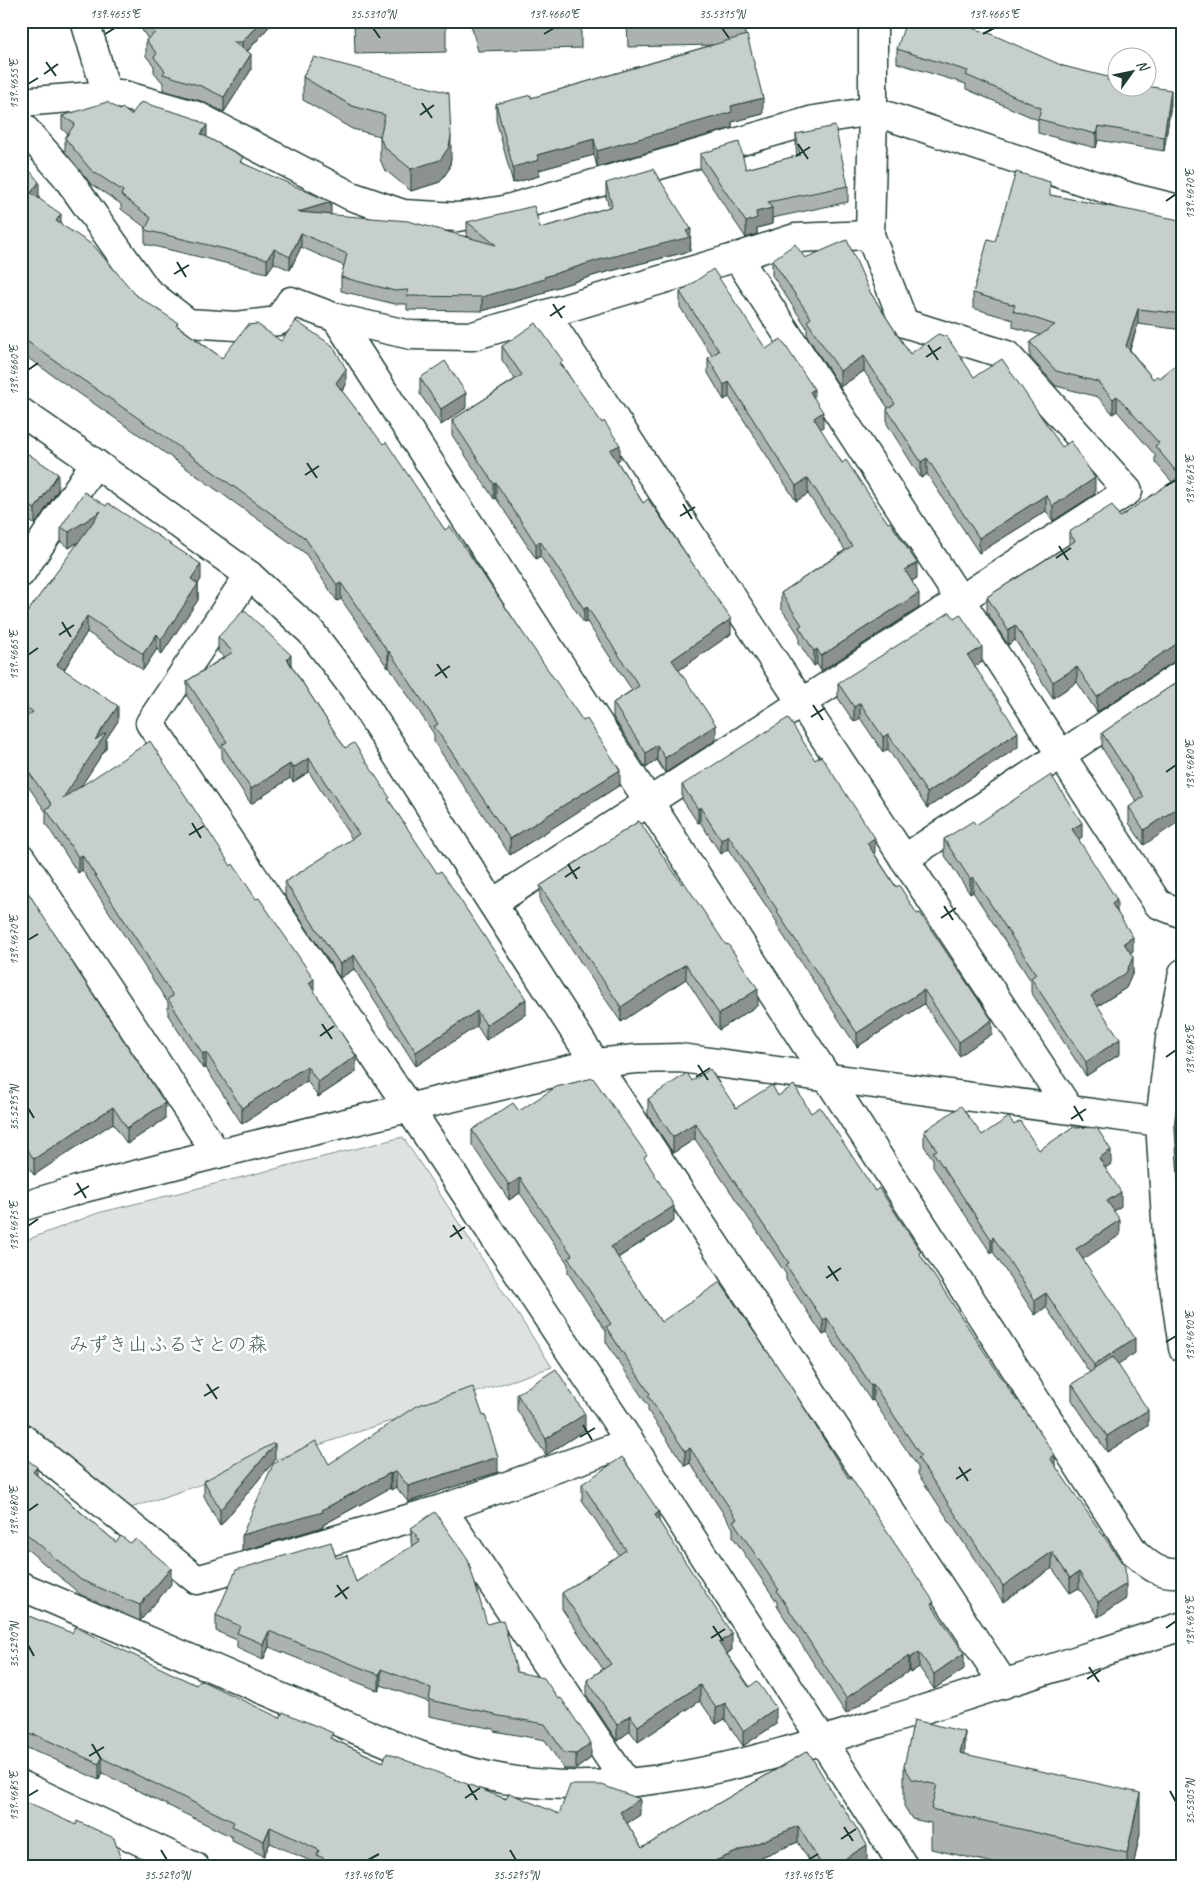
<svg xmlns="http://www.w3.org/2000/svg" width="1204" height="1888" font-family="Caveat,'Klee One',sans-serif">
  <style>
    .green { fill: #dee3e2; stroke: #7e908b }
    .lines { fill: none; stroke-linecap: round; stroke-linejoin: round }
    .minor-casing { stroke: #1f3d34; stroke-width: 31 }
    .minor { stroke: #fff; stroke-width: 28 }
    .wall { fill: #abb2af; stroke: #1f3d34 }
    .shaded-wall { fill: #8b918f; stroke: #1f3d34 }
    .building { fill: #c7cfcc; stroke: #1f3d34 }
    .ticks { fill: none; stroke: #1f3d34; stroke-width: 2 }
    .labels { text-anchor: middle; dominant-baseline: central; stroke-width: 5; stroke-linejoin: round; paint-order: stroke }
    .park-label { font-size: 20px; fill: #455e57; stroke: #fff }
    .neatline { fill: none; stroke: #1f3d34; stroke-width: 2 }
    .ticks-label { font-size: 12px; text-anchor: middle; fill: #1f3d34 }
  </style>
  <rect width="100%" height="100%" fill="#fff"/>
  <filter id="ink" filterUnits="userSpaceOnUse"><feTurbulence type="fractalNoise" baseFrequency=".02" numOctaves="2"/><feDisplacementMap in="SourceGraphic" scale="10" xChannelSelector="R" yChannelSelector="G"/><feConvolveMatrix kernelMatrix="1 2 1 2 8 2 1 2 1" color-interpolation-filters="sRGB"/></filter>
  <g filter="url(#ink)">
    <path class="green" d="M403 1137 552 1367 131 1508 21 1420V1242L98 1213Z"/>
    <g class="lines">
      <defs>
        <g id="minor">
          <path d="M85 21 107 94"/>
          <path d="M21 102 120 94 197 116 351 196 403 214 458 217 504 210 814 120 873 111 1130 197 1183 210"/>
          <path d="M21 125 66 176 147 291 188 323 236 326 278 321 291 301 336 318 411 335 473 336 737 257 795 238 870 235"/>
          <path d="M737 257 1158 904 1183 914"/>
          <path d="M546 315 1069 1109"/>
          <path d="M336 318 1134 1552C1150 1567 1160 1575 1183 1573"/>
          <path d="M21 412 95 463 249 575 311 632 353 687 595 1063 1004 1684"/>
          <path d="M21 573 95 463"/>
          <path d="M249 575 150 723 409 1108 630 1442 904 1867"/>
          <path d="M21 858 217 1154"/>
          <path d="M904 859 1183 674"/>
          <path d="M493 903 1128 491 1007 355 904 323 870 235 873 111V21"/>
          <path d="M1183 973 1170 1039 1160 1122 1167 1236 1183 1348"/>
          <path d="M21 1207 84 1188 217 1154 595 1063 636 1059 680 1058 1160 1122"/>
          <path d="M21 1437 197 1580 442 1509 630 1442"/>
          <path d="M442 1509 627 1784"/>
          <path d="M21 1586C119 1629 217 1671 315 1712 371 1735 428 1763 488 1776 629 1806 769 1757 902 1716 996 1687 1089 1656 1183 1626"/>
          <path d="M21 1785 195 1867"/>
        </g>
      </defs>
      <use href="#minor" class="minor-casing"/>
      <use href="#minor" class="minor"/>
    </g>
    <g class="wall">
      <path d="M136 21H274L247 52 251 70 224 112 201 101 163 90V83L154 72V66L146 56V40L148 39Z"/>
      <path d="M354 21H446V52L355 54Z"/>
      <path d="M470 21H581V48L478 51Z"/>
      <path d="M627 21H745V35L763 114 732 122V128L597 167 594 155 539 170V176L513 183 496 120V104L531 98 712 45 628 47Z"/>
      <path d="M897 49 1063 66 1108 80 1171 104 1164 151 1098 140 1096 148 1038 133V120L966 89V84L897 63Z"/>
      <path d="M314 57 451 158 449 169 440 182 411 191 384 169 380 159V136L352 129 303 100V77Z"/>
      <path d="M120 110 131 115 207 138 243 163 331 215 469 237 467 236V222L540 228 569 220 609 207 606 197V183L691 243 690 251 599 274 545 291V293L482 311 407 310V304H395L341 291V277L344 266 301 247 290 270 274 263 267 273 145 244V230L146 228 121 209V204L91 184 65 152V138L68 134 62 129V116Z"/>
      <path d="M796 134 848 186V202L772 218V224L757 228V234L746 238 700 169V154L746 169 797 156 796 150Z"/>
      <path d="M21 160 39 197V198L61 225 136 295 222 358 281 341 346 385 342 391 445 530 620 785 510 855 434 742V734L389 667 388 668 341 599 337 601 305 553 151 443 22 354Z"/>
      <path d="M1050 195 1183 222V330L1138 324 1130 350 1153 379 1160 378 1183 359V658L1175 661 1097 712 1077 682 1053 698 1015 640 1008 645 987 612V597L1069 544V532L1120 517 1172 482 1155 462V455L1117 411 1113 414 1098 397 1056 386 1030 357V342L1040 335 1013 327V320L973 308V293Z"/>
      <path d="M805 258 870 292 910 354 974 377 1095 494 1053 521 1046 511 979 553 927 474 921 478 887 424V409L888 408 864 371 840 387 807 336V328L772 275V260Z"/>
      <path d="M680 292 766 349 814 399 823 427 820 429 917 578 912 581 919 608 821 671 817 664 814 666 799 643V635L781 608V593L845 550 808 494 796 501 729 397 724 400 708 373V358L712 356 680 307Z"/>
      <path d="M502 346 563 366 620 459 617 461 643 503 731 634 679 670 716 740 665 773 657 760 646 768 613 717V703L632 690 587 622 584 623 540 556 536 559 496 498 494 499 452 435V420L515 379 502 360Z"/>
      <path d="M420 378 466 408 441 425 420 394Z"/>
      <path d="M21 449 58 490 35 525 21 515Z"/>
      <path d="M61 527 201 579 198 584V600L161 655 157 649 143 670 87 632 64 670 118 721 106 739V748L81 786 231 866 314 992 356 1072 318 1097 307 1081 242 1124 206 1068 203 1069 168 1015V1003L82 870 78 873 46 824V812L21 776V621L80 541 69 548 61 542Z"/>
      <path d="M218 637 291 665 345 748 390 802 526 1014 486 1040 477 1026 416 1066 354 969 340 978 285 896V882L352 839 309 772 293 782 290 778 251 804 222 760V750L187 696V681L224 657 218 652Z"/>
      <path d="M982 662 975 666 1018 747 927 808 888 749 883 752 860 718 854 722 838 698V683Z"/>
      <path d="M1183 678V774L1144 845 1129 823V807L1137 802 1102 748V733Z"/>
      <path d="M682 785 875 852 874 853 992 1034 959 1056 924 1004 857 1047 777 926V922L728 849 721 854 700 822 698 823 682 799Z"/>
      <path d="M639 821 758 1005 719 1030 686 979 621 1022 540 902V886Z"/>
      <path d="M976 825 1082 837 1078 839 1117 911 1133 951 1130 953 1133 972 1126 988 1098 1006 1120 1054 1086 1076 1031 992V981L973 892 970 894 944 854V839Z"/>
      <path d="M21 881 165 1119 127 1144 113 1123 34 1175 21 1157Z"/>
      <path d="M692 1081 736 1108 778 1096 811 1113 875 1191 921 1256 1055 1465 1126 1599 1098 1617 1079 1588 1070 1593 1052 1568 1003 1602 918 1474V1467L873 1400 871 1401 827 1333 823 1335 786 1280V1274L695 1139 673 1153 648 1115V1099Z"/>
      <path d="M519 1111 647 1162 674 1221 618 1258 661 1322 849 1479 934 1609 964 1669 934 1689 919 1667 910 1673 909 1671 846 1714 777 1606V1602L733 1537V1528L690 1463 685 1466 648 1411V1406L606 1342V1331L568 1273V1264L520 1193 509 1200 472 1145V1130Z"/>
      <path d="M1014 1125 1039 1150 1111 1164 1105 1168 1121 1206 1114 1211 1120 1235 1082 1259 1135 1353 1118 1364 1148 1426 1107 1452 1072 1400V1384L1090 1373 1046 1307 1035 1315 993 1252 991 1253 933 1167V1159L924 1146V1131L982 1135Z"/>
      <path d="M517 1394 585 1430 546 1455 517 1410Z"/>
      <path d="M21 1455 37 1475 116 1542 171 1584 140 1621 81 1595 21 1544Z"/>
      <path d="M275 1460 220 1526 204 1496V1481Z"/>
      <path d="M329 1464 498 1472 408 1502 396 1487 391 1490 390 1488 323 1525V1527L242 1551Z"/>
      <path d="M582 1484 659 1521 732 1650 727 1654 776 1724 743 1746 725 1719 716 1724 700 1701 638 1742 630 1731 617 1741 587 1696V1680L603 1669 562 1609V1593L619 1555 582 1500Z"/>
      <path d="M411 1528 487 1624 517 1672 591 1758 576 1769H564L545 1740 494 1731V1729L429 1716V1702L381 1685 379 1691 269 1647 263 1660 237 1648V1640L216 1631V1615L336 1558 356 1582 413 1546 411 1543Z"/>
      <path d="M21 1613 196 1685 333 1739 383 1762 559 1814 640 1815 627 1823 642 1848 808 1751 867 1861 857 1867H813L798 1842 737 1867H317V1864L270 1843 264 1856 232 1841V1837L102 1773 99 1780 34 1750V1751L21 1745Z"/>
      <path d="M965 1754 1140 1833 1133 1867H1012L931 1849V1823L912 1819 904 1806V1766Z"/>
    </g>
    <g class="shaded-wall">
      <path d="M261 21H274L242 57V42Z"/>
      <path d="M251 54V70L224 112V97Z"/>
      <path d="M1171 90V104L1164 151V137Z"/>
      <path d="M763 98V114L732 122V128L597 167V151L731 106Z"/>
      <path d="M207 125V139L201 134Z"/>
      <path d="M1098 126V140L1096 148V134Z"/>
      <path d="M451 136V158L449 169 440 182 411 191V169Z"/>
      <path d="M594 139V155L539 170V176L513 183V167L537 155Z"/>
      <path d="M39 182V197L31 209V193Z"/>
      <path d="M331 202V216L298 212Z"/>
      <path d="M772 208V224L757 228V234L746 238V222L756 212Z"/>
      <path d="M61 214V230L56 221Z"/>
      <path d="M691 229 690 251 599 274 545 291V293L482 311V297L544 277Z"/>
      <path d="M301 233V247L290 270V257Z"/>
      <path d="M274 249V263L267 273V259Z"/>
      <path d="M1138 309V324L1126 361V346Z"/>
      <path d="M22 338V354L21 355V340Z"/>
      <path d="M864 356V371L840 387V371Z"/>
      <path d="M346 369V385L336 399V383Z"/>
      <path d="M729 382V397L724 400V385Z"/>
      <path d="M814 389V404L810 392Z"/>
      <path d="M466 393V408L441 425V409Z"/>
      <path d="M1117 396V411L1113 414V399Z"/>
      <path d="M823 412V427L814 433V418Z"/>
      <path d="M620 445V459L610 465V450Z"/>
      <path d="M927 458V474L921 478V462Z"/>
      <path d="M58 474V490L35 525V509Z"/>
      <path d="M808 478V494L796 501V486Z"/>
      <path d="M1095 478V494L1053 521V506Z"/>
      <path d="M496 483V498L494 499V484Z"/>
      <path d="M1046 495V511L979 553V538Z"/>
      <path d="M101 511V527L69 548V532Z"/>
      <path d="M540 541V556L536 559V544Z"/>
      <path d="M917 563V578L905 585V570Z"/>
      <path d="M201 564V579L198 584V600L161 655V640L191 579Z"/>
      <path d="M341 583V599L337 601V585Z"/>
      <path d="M919 593V608L821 671V656Z"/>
      <path d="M587 607V622L584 623V609Z"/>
      <path d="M87 616V632L57 681V665Z"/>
      <path d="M731 619V634L672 675V660Z"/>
      <path d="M1015 625V640L1008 645V630Z"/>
      <path d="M157 634V649L143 670V654Z"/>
      <path d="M1183 643V658L1175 661 1097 712V697L1175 645Z"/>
      <path d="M982 647V662L968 671V656Z"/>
      <path d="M817 649V664L814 666V651Z"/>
      <path d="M389 651V667L388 668V652Z"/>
      <path d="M291 655V670L287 659Z"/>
      <path d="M1077 667V682L1053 698V682Z"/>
      <path d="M860 703V718L854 722V707Z"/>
      <path d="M118 706V721L106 739V748L63 814V798L95 740Z"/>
      <path d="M716 725V740L665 773V758Z"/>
      <path d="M1018 732V747L927 808V793Z"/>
      <path d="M888 734V749L883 752V737Z"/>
      <path d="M657 745V760L646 768V753Z"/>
      <path d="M309 758V772L293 782V768Z"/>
      <path d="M1183 759V774L1175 779V764Z"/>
      <path d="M290 764V778L251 804V789Z"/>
      <path d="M620 770V785L510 855V839Z"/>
      <path d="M1183 804V819L1144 845V830Z"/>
      <path d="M700 807V822L698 823V809Z"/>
      <path d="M1082 823V837L1072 844V829Z"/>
      <path d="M728 835V849L721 854V840Z"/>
      <path d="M875 838V852L867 857V843Z"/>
      <path d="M82 855V870L78 873V857Z"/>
      <path d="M973 877V892L970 894V879Z"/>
      <path d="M1117 900V915L1112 904Z"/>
      <path d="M1133 937V951L1124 957V943Z"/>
      <path d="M354 955V969L340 978V964Z"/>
      <path d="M1133 957V972L1126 988 1091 1010V996Z"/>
      <path d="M686 964V979L621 1022V1007Z"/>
      <path d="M314 979V995L309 983Z"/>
      <path d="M758 989V1005L719 1030V1014Z"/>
      <path d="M924 990V1004L857 1047V1033Z"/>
      <path d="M526 999V1014L486 1040V1025Z"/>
      <path d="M477 1011V1026L416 1066V1052Z"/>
      <path d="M992 1020V1034L959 1056V1042Z"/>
      <path d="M1120 1039V1054L1086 1076V1062Z"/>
      <path d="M206 1052V1068L203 1069V1054Z"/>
      <path d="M356 1056V1072L318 1097V1082Z"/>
      <path d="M307 1066V1081L242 1124V1108Z"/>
      <path d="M165 1103V1119L127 1144V1128Z"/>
      <path d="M113 1107V1123L34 1175V1159Z"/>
      <path d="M695 1123V1139L673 1153V1137Z"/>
      <path d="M1111 1150V1164L1099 1172V1158Z"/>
      <path d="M520 1178V1193L509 1200V1185Z"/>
      <path d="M1121 1192V1206L1107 1215V1201Z"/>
      <path d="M674 1206V1221L611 1262V1247Z"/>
      <path d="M1120 1220V1235L1076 1264V1249Z"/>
      <path d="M993 1237V1252L991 1253V1239Z"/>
      <path d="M1046 1293V1307L1035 1315V1300Z"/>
      <path d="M827 1318V1333L823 1335V1320Z"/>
      <path d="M1135 1338V1353L1094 1380V1365Z"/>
      <path d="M873 1384V1400L871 1401V1385Z"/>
      <path d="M1148 1410V1426L1107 1452V1436Z"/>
      <path d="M585 1414V1430L546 1455V1439Z"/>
      <path d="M275 1444V1460L220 1526V1510Z"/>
      <path d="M690 1448V1463L685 1466V1451Z"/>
      <path d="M1055 1455V1471L1050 1458Z"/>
      <path d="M498 1457V1472L408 1502V1486Z"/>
      <path d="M37 1467V1483L33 1472Z"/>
      <path d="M396 1471V1487L391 1490V1474Z"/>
      <path d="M390 1473V1488L323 1525V1527L242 1551V1535L322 1510Z"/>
      <path d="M659 1512V1528L655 1515Z"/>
      <path d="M1052 1552V1568L1003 1602V1586Z"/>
      <path d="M171 1568V1584L140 1621V1605Z"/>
      <path d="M1079 1572V1588L1070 1593V1578Z"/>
      <path d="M1126 1584V1599L1098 1617V1602Z"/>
      <path d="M269 1631V1647L263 1660V1644Z"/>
      <path d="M732 1634V1650L719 1659V1643Z"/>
      <path d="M919 1652V1667L910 1673V1658Z"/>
      <path d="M964 1653V1669L934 1689V1674Z"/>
      <path d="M909 1656V1671L846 1714V1698Z"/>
      <path d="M381 1669V1685L379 1691V1675Z"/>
      <path d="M700 1685V1701L638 1742V1726Z"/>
      <path d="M725 1703V1719L716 1724V1708Z"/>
      <path d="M776 1708V1724L743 1746V1731Z"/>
      <path d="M630 1715V1731L617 1741V1725Z"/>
      <path d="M965 1732V1772L960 1753Z"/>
      <path d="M591 1743V1758L576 1769V1754Z"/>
      <path d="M102 1758V1773L99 1780V1764Z"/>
      <path d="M1140 1793V1833L1133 1867H1127V1853Z"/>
      <path d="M640 1799V1815L620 1828V1812Z"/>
      <path d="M798 1826V1842L737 1867H703V1866Z"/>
      <path d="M270 1827V1843L264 1856V1841Z"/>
      <path d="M867 1845V1861L857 1867H832Z"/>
      <path d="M120 1857V1867H116Z"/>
    </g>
    <g class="building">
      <path d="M147 21H261L242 42H233L251 54 224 97 201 86 163 74 165 71 154 57 157 54 146 40 155 33Z"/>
      <path d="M354 21H446V25L355 27Z"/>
      <path d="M477 21H577L478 24Z"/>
      <path d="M628 21H675L628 22Z"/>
      <path d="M906 21H949L989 33 1063 66 1108 77 1107 80 1116 82V88H1146V86L1171 90 1164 137 1098 126 1096 134 1038 119 1041 108 966 75 968 71 897 49Z"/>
      <path d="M747 35 763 98 731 106 732 112 597 151 594 139 537 155 539 160 513 167 496 104 531 95V98Z"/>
      <path d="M314 57 449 93 451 136 449 147 440 160 411 169 384 147 380 137 385 115 352 106 303 77Z"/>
      <path d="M107 102 120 110 122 108 131 115 141 102 191 117 207 125 201 134 243 157 240 162 331 202 298 212 408 221 496 245 467 222 534 206 540 228 569 220 612 206 606 183 653 169 691 229 686 231 690 237 599 260 544 277 545 279 482 297 407 296 408 290 395 291 341 277 347 254 301 233 290 257 274 249 267 259 145 230 151 218 121 195 123 191 91 170 65 138 75 124 62 116Z"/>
      <path d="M835 126 848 186 768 202 772 208 756 212 757 218 746 222 700 154 739 142 746 169 800 155 796 134Z"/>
      <path d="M21 160 39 182 31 193 61 214 56 221 94 246 136 295 178 323 176 325 222 358 248 325 257 324 281 341 296 321 333 346 346 369 336 383 383 444 386 442 445 530 450 526 583 721 587 719 620 770 510 839 434 726 438 724 389 651 388 652 341 583 337 585 305 538 151 427 22 338 21 340Z"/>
      <path d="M1016 172 1050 182V195L1175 219 1183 222V314L1138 309 1126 346 1153 379 1157 376 1160 378 1183 359V643L1175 645 1097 697 1077 667 1053 682 1015 625 1008 630 987 597 1075 541 1069 532 1112 505 1120 517 1180 476 1155 446 1159 443 1117 396 1113 399 1098 382 1056 371 1030 342 1055 325 1013 311 1015 305 973 293 988 239 995 241Z"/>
      <path d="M847 240 870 292 910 354 938 334 947 337 974 377 1002 359 1062 447 1071 441 1095 478 1053 506 1046 495 979 538 927 458 921 462 887 409 895 404 864 356 840 371 807 321 811 318 772 260 795 244 805 258Z"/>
      <path d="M713 269 766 349 781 339 814 389 810 392 823 412 814 418 842 463 846 460 888 523 890 522 917 563 905 570 919 593 821 656 817 649 814 651 799 627 802 625 781 593 852 546 808 478 796 486 729 382 724 385 708 358 719 351 680 292Z"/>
      <path d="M536 323 563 361 560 363 602 423 604 421 620 445 610 450 643 503 648 499 731 619 672 660 716 725 665 758 657 745 646 753 613 703 639 686 587 607 584 609 540 541 536 544 496 483 494 484 452 420 522 375 502 346Z"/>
      <path d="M445 361 466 393 441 409 420 378Z"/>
      <path d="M21 449 58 474 35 509 21 500Z"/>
      <path d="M84 492 106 506 108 503 201 564 191 579 198 584 161 640 157 634 143 654 87 616 57 665 118 706 95 740 106 733 63 798 150 741 231 866 233 864 256 899 259 898 314 979 309 983 356 1056 318 1082 307 1066 242 1108 206 1052 203 1054 168 999 173 996 82 855 78 857 46 809 52 805 21 761V720L33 712 21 703V621L101 511 69 532 61 527Z"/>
      <path d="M244 610 291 655 287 659 345 748 354 743 390 798 388 799 437 873 441 871 526 999 486 1025 477 1011 416 1052 354 955 340 964 285 882 359 834 309 758 293 768 290 764 251 789 222 745 227 742 187 681 233 652 218 637Z"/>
      <path d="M950 612 954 618 960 614 982 647 968 656 1018 732 927 793 888 734 883 737 860 703 854 707 838 683Z"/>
      <path d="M1183 678V759L1175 764 1183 775V804L1144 830 1129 807 1144 797 1102 733Z"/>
      <path d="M788 718 815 760 821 756 875 838 867 843 896 887 899 885 917 914 920 913 992 1020 959 1042 924 990 857 1033 777 912 778 911 728 835 721 840 700 807 698 809 682 785Z"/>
      <path d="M1051 775 1082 823 1072 829 1117 900 1112 904 1133 937 1124 943 1133 957 1126 973 1091 996 1120 1039 1086 1062 1031 978 1036 974 973 877 970 879 944 839 973 821 976 825Z"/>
      <path d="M639 821 682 884 684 882 726 945 728 944 758 989 719 1014 686 964 621 1007 540 886Z"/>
      <path d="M21 881 77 970 165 1103 127 1128 113 1107 34 1159 21 1141V1112L24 1110 21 1106Z"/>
      <path d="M710 1069 736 1108 772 1085 778 1096 794 1085 811 1113 820 1107 875 1191 879 1188 921 1252 919 1253 1017 1401 1018 1400 1055 1455 1050 1458 1125 1567 1126 1584 1098 1602 1079 1572 1070 1578 1052 1552 1003 1586 918 1458 921 1456 873 1384 871 1385 827 1318 823 1320 786 1265 789 1263 695 1123 673 1137 648 1099 687 1073 692 1081Z"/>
      <path d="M593 1078 647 1155 644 1157 674 1206 611 1247 661 1322 720 1282 786 1379 849 1479 851 1478 934 1602 931 1604 964 1653 934 1674 919 1652 910 1658 909 1656 846 1698 777 1591 779 1590 733 1521 737 1519 690 1448 685 1451 648 1396 650 1394 606 1327 611 1324 568 1258 572 1255 520 1178 509 1185 472 1130 513 1103 519 1111 556 1087Z"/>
      <path d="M961 1106 982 1135 1009 1117 1014 1125 1020 1121 1039 1150 1074 1127 1097 1128 1111 1150 1099 1158 1121 1192 1107 1201 1120 1220 1076 1249 1135 1338 1094 1365 1046 1293 1035 1300 993 1237 991 1239 933 1152 937 1150 924 1131Z"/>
      <path d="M1113 1357 1148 1410 1107 1436 1072 1384Z"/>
      <path d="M556 1369 585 1414 546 1439 517 1394Z"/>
      <path d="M473 1387 483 1416 485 1415 498 1457 408 1486 396 1471 391 1474 390 1473 322 1510 323 1512 242 1535 273 1464 316 1441 329 1464 416 1406Z"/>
      <path d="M274 1443 275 1444 220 1510 204 1481Z"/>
      <path d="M21 1455 37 1467 33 1472 116 1542 121 1536 130 1543 136 1539 171 1568 140 1605 81 1580 21 1529Z"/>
      <path d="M622 1457 659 1512 655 1515 732 1634 719 1643 749 1687 757 1681 776 1708 743 1731 725 1703 716 1708 700 1685 638 1726 630 1715 617 1725 587 1680 611 1664 562 1593 626 1550 582 1484Z"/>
      <path d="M435 1512 468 1560 487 1624 503 1620 517 1672 544 1678 558 1699 561 1698 591 1743 576 1754 564 1753 545 1724 494 1715 495 1714 429 1700 431 1688 381 1669 379 1675 269 1631 263 1644 237 1633 240 1626 216 1615 236 1570 331 1542 336 1558 347 1555 356 1582 420 1541 411 1528Z"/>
      <path d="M21 1613 72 1633 75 1627 196 1685 200 1680 280 1718 283 1712 333 1733 330 1738 383 1762 387 1753 506 1799 509 1793 559 1814 570 1785H602L640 1799 620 1812 642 1848 808 1751 840 1805 841 1804 867 1845 832 1867H823L798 1826 703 1866 706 1867H341L317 1855 319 1850 270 1827 264 1841 232 1826 234 1822 102 1758 99 1764 34 1734V1736L21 1730Z"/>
      <path d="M914 1720 965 1732 960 1753 1140 1793 1127 1853 931 1809 937 1785 912 1779 904 1766Z"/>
      <path d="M21 1800 76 1825 77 1821 114 1838 120 1857 116 1867H21Z"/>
    </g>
  </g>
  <path class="ticks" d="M373 28 380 38M722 28 729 38M105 34 115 28M544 34 554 28M983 34 994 28M46 62 56 76M44 74 58 64M28 84 38 78M422 103 432 118M420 115 434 105M798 144 808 159M796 156 810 147M1166 201 1176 194M177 262 186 277M174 274 189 265M553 304 562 318M550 316 565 306M928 345 938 360M926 357 941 347M28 370 38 363M307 463 317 478M305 475 319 466M1166 486 1176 480M683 504 692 519M680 516 695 507M1059 546 1068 560M1056 558 1071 548M62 622 71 637M59 635 74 625M28 655 38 648M437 664 447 678M435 676 450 666M813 705 823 720M811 717 825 708M1166 772 1176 765M192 823 201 838M189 835 204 826M568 864 577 879M565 877 580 867M944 906 953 920M941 918 956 908M28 940 38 934M322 1024 332 1039M320 1036 334 1026M1166 1057 1176 1050M698 1065 708 1080M696 1077 710 1068M1074 1106 1083 1121M28 1108 34 1118M1071 1119 1086 1109M77 1183 86 1198M74 1195 89 1186M453 1225 462 1239M28 1226 38 1219M450 1237 465 1227M828 1266 838 1281M826 1278 841 1268M1166 1342 1176 1336M207 1384 217 1399M204 1396 219 1387M583 1425 592 1440M580 1437 595 1428M959 1467 968 1481M956 1479 971 1469M28 1511 38 1504M337 1585 347 1599M335 1597 349 1587M713 1626 723 1641M1166 1628 1176 1621M711 1638 725 1629M28 1645 34 1656M1089 1667 1099 1682M1087 1679 1101 1670M92 1744 101 1759M89 1756 104 1747M468 1785 477 1800M1170 1791 1176 1802M28 1796 38 1790M465 1798 480 1788M844 1827 853 1841M841 1839 856 1829M161 1850 167 1860M510 1850 516 1860M368 1860 379 1854M808 1860 818 1854"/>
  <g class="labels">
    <g class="park-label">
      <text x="168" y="1344">みずき山ふるさとの森</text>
    </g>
  </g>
  <rect width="1204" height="1888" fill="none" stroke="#fff" stroke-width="55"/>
  <g transform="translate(1132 72) rotate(57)"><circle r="24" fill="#ffffff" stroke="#a5b1ae"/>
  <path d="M0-4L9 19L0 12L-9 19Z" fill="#1f3d34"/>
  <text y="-8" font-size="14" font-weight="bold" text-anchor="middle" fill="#1f3d34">N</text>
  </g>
  <rect x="28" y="28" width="1148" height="1832" class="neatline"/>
  <g class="ticks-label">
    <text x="115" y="18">139.4655°E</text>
    <text x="373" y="18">35.5310°N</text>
    <text x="554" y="18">139.4660°E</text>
    <text x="722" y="18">35.5315°N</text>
    <text x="994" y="18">139.4665°E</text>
    <text transform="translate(14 84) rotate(-90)" y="4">139.4655°E</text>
    <text transform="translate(1190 194) rotate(-90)" y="4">139.4670°E</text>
    <text transform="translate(14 370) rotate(-90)" y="4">139.4660°E</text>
    <text transform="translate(1190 480) rotate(-90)" y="4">139.4675°E</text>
    <text transform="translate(14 655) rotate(-90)" y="4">139.4665°E</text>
    <text transform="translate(1190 765) rotate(-90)" y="4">139.4680°E</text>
    <text transform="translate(14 940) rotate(-90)" y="4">139.4670°E</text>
    <text transform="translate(1190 1050) rotate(-90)" y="4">139.4685°E</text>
    <text transform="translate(14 1108) rotate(-90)" y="4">35.5295°N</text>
    <text transform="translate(14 1226) rotate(-90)" y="4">139.4675°E</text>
    <text transform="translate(1190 1336) rotate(-90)" y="4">139.4690°E</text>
    <text transform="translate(14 1511) rotate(-90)" y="4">139.4680°E</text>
    <text transform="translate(1190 1621) rotate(-90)" y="4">139.4695°E</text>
    <text transform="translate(14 1645) rotate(-90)" y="4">35.5290°N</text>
    <text transform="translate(14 1796) rotate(-90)" y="4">139.4685°E</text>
    <text transform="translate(1190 1802) rotate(-90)" y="4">35.5305°N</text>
    <text x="167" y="1879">35.5290°N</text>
    <text x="368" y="1879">139.4690°E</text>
    <text x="516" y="1879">35.5295°N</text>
    <text x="808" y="1879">139.4695°E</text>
  </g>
</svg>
